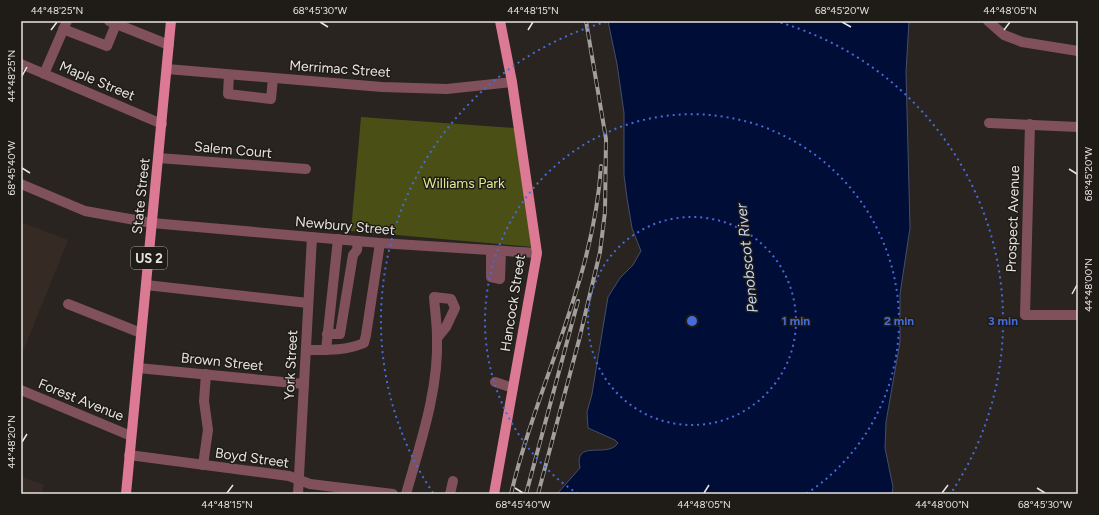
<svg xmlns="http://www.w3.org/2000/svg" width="1099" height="515" font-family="Figtree,sans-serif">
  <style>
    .built { fill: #352b24 }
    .green { fill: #4a5015 }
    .water { fill: #000d36; stroke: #454e69 }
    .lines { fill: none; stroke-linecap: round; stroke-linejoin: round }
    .minor { stroke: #80515c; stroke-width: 10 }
    .major { stroke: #db7a92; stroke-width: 10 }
    .rail-casing { stroke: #a29e9b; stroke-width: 4 }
    .rail { stroke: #1f1b17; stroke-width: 2.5; stroke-dasharray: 8; stroke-linecap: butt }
    .ticks { fill: none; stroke: #e7e4e1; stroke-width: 1.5 }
    .ring { fill: none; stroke: #456cda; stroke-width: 2; stroke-dasharray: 2 4 }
    .labels { text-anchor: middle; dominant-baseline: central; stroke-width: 3; stroke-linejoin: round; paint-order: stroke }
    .shield { fill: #1f1b17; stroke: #aba8a4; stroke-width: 1 }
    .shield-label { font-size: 13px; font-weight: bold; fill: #e7e4e1 }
    .street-label { font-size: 14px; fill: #e7e4e1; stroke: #1f1b17 }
    .park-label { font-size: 14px; fill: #dfeb92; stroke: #1f1b17 }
    .water-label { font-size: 15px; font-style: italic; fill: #c3d5f3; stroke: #1f1b17 }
    .centre { fill: #456cda; stroke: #1f1b17; stroke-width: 2 }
    .ring-label { font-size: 12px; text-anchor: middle; font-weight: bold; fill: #456cda; stroke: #1f1b17; stroke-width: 3; stroke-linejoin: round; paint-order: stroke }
    .neatline { fill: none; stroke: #e7e4e1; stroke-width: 1.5 }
    .ticks-label { font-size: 10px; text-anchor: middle; fill: #e7e4e1 }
  </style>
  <rect width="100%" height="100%" fill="#292420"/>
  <g class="built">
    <path d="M21 222 68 240 21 356Z"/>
    <path d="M21 476 44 485 42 492 49 494H21Z"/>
  </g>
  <path class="green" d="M361 117 514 128 533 247 351 231Z"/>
  <path class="water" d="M608 21H909L906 72 910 228 900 294V342L886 422 885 448 893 487 892 494H557L580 468C573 438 608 459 618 443L615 440 588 428 587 412 592 394 608 297 620 278 633 265 641 251 632 228 627 198 624 175V113L617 64Z"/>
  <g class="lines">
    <g class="minor">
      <path d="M109 21 169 45"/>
      <path d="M988 21 1004 35 1022 42 1078 51"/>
      <path d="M63 29 107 46 116 24"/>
      <path d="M21 64 162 124"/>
      <path d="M167 69 382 87 447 89 512 82"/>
      <path d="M44 74 67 21"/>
      <path d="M229 75 228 94 271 99 273 78"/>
      <path d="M989 123 1078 127"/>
      <path d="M1030 124 1025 315H1078"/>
      <path d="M158 158 306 169"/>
      <path d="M21 184 85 211 152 223 380 243 537 253"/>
      <path d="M491 250V277L500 279 501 251"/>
      <path d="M146 285 308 303"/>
      <path d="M68 304 141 333"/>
      <path d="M327 334H340L353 255 357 250 358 241"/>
      <path d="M306 350C326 350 345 351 364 343L366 335 380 243"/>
      <path d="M326 350 338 239"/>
      <path d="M138 368 304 384"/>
      <path d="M495 382 513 388"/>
      <path d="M21 390 131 436"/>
      <path d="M129 455 289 476 310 484 393 494"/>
      <path d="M203 465 208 430 204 401 206 374"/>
      <path d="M298 494 312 237"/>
      <path d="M406 494C420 444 439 390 437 337 437 324 435 311 434 297L451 299 455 308 446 327 437 338"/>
      <path d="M450 494 453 481"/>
    </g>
    <g class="major">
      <path d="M126 494 171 21"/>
      <path d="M494 494 537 253 512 82 500 21"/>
    </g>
    <defs>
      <g id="rail">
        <path d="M511 494C537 384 594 280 601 166"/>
        <path d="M526 494 578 301"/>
        <path d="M538 494 579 340 600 252 605 212 606 139 586 21"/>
      </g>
    </defs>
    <use href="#rail" class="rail-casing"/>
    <use href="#rail" class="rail"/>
  </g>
  <path class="ticks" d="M320 22 328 27M842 22 851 27M51 30 57 22M528 30 533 22M1004 30 1010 22M22 76 27 67M22 168 30 173M1069 169 1077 174M1072 294 1077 285M22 442 27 434M515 488 523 493M1037 488 1045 493M227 493 233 485M704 493 709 485M942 493 948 485"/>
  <g class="ring">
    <circle cx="692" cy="321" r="104"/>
    <path d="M578 494A207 207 0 1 1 806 494"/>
    <path d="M433 493A311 311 0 0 1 609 21M775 21A311 311 0 0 1 951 493"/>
  </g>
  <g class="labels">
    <rect class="shield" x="131" y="247" width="36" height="22" rx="3"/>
    <g class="shield-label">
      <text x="149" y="258">US 2</text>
    </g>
    <g class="street-label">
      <text transform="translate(340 69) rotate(4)">Merrimac Street</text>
      <text transform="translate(97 81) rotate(23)">Maple Street</text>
      <text transform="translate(233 150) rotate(5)">Salem Court</text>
      <text transform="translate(141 196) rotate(-84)">State Street</text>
      <text transform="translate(1013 219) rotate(-88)">Prospect Avenue</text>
      <text transform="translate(345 226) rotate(5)">Newbury Street</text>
      <text transform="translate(513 303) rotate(-81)">Hancock Street</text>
      <text transform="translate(222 362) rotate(6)">Brown Street</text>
      <text transform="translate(291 365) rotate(-87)">York Street</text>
      <text transform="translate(81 400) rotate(22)">Forest Avenue</text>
      <text transform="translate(252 458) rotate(8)">Boyd Street</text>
    </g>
    <g class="park-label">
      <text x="464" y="183">Williams Park</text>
    </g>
    <g class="water-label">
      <text transform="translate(747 258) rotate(-96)">Penobscot River</text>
    </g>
  </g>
  <circle cx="692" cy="321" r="6" class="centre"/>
  <g class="ring-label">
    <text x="796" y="325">1 min</text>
    <text x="899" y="325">2 min</text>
    <text x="1003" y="325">3 min</text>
  </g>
  <rect width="1099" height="515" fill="none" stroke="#1f1b17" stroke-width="44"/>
  <rect x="22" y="22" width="1055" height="471" class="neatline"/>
  <g class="ticks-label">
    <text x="57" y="14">44°48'25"N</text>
    <text x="320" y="14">68°45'30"W</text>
    <text x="533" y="14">44°48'15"N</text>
    <text x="842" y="14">68°45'20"W</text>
    <text x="1010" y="14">44°48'05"N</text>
    <text transform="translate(11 76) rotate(-90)" y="4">44°48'25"N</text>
    <text transform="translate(11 168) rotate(-90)" y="4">68°45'40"W</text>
    <text transform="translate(1088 174) rotate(-90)" y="4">68°45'20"W</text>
    <text transform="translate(1088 285) rotate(-90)" y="4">44°48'00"N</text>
    <text transform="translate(11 442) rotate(-90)" y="4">44°48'20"N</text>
    <text x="227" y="508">44°48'15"N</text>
    <text x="523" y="508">68°45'40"W</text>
    <text x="704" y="508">44°48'05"N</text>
    <text x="942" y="508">44°48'00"N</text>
    <text x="1045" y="508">68°45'30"W</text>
  </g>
</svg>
